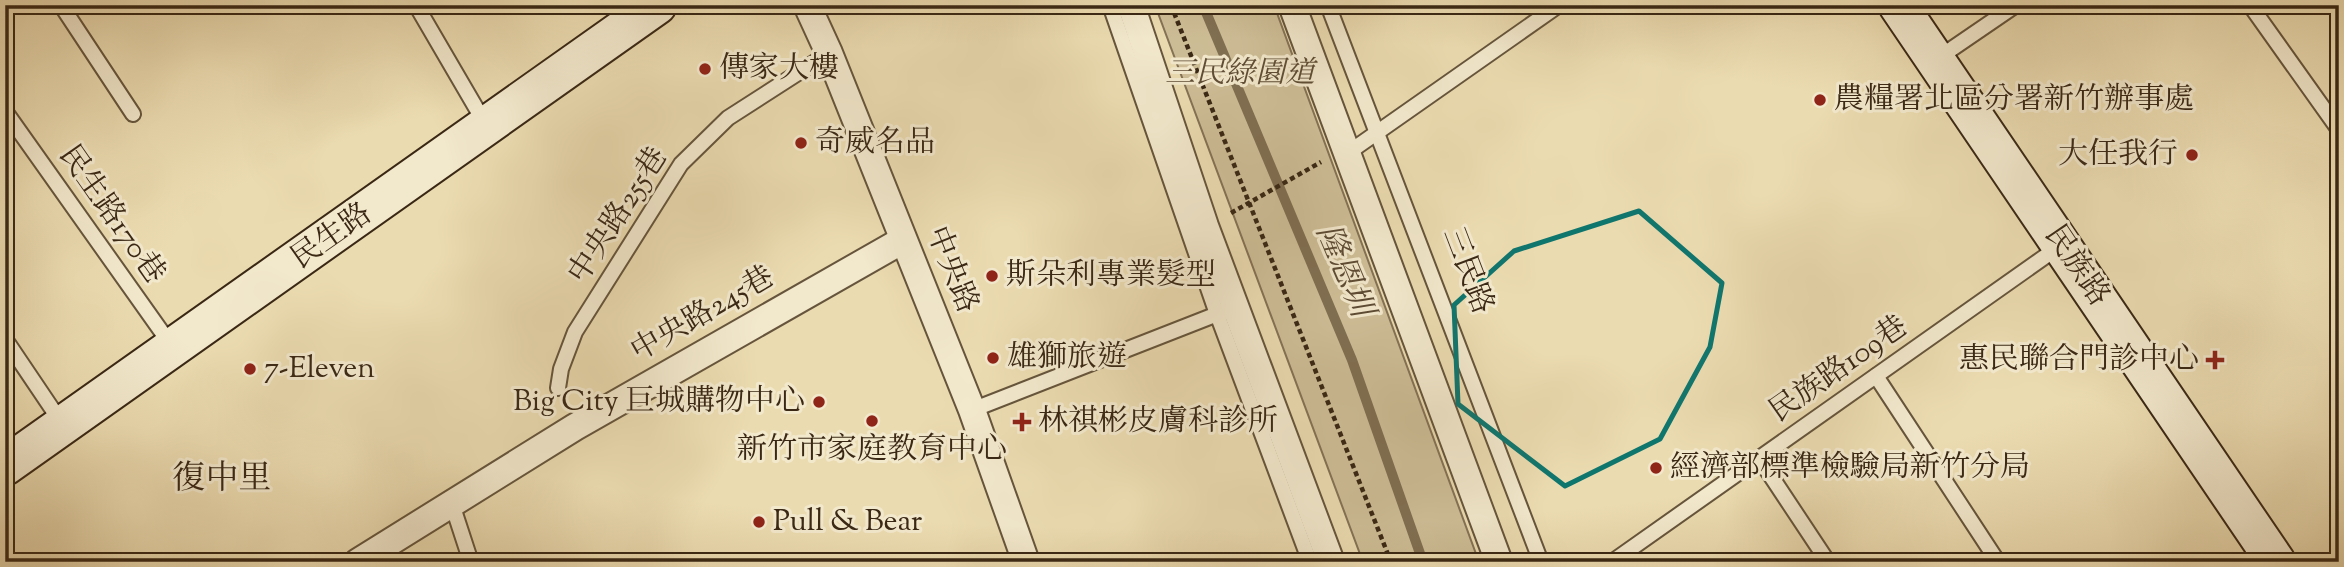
<svg xmlns="http://www.w3.org/2000/svg" width="2344" height="567" font-family="'Sorts Mill Goudy','Noto Serif TC',serif">
  <style>
    .green { fill: #cdbd96; stroke: #847256; stroke-width: 2 }
    .lines { fill: none; stroke-linecap: round; stroke-linejoin: round }
    .stream { stroke: #806f52; stroke-width: 10 }
    .lane-casing { stroke: #66553c; stroke-width: 18 }
    .street-casing { stroke: #66553c; stroke-width: 30 }
    .secondary-casing { stroke: #3a2815; stroke-width: 42 }
    .path { stroke: #3a2815; stroke-width: 4.5; stroke-dasharray: 5 3.5; stroke-linecap: butt }
    .lane { stroke: #f2e8cc; stroke-width: 14 }
    .street { stroke: #f2e8cc; stroke-width: 26 }
    .secondary { stroke: #f2e8cc; stroke-width: 38 }
    .marked { fill: none; stroke: #0f766e; stroke-width: 5; stroke-linejoin: round }
    .poi-dot { fill: #8f2418; stroke: #f2e8cc; stroke-width: 2.5 }
    .labels { text-anchor: middle; dominant-baseline: central; stroke-width: 6; stroke-linejoin: round; paint-order: stroke }
    .poi-label { font-size: 30px; fill: #3a2815; stroke: #f2e8cc; text-anchor: start }
    .park-label { font-size: 30px; font-style: italic; fill: #5f4d35; stroke: #f2e8cc }
    .street-label { font-size: 30px; fill: #3a2815; stroke: #f2e8cc }
    .water-label { font-size: 32px; font-style: italic; fill: #5d4b34; stroke: #f2e8cc }
    .quarter-label { font-size: 33px; fill: #3a2815; stroke: #f2e8cc }
  </style>
  <rect width="100%" height="100%" fill="#ebdbb0"/>
  <filter id="stains"><feTurbulence type="fractalNoise" baseFrequency=".00286" numOctaves="4"/><feColorMatrix values="0 0 0 0 .2 0 0 0 0 .09 0 0 0 0 .02 0 0 0 .5 -.17"/></filter>
  <radialGradient id="worn" r=".72"><stop offset=".6" stop-color="#630" stop-opacity="0"/><stop offset="1" stop-color="#630" stop-opacity=".3"/></radialGradient>
  <path class="green" d="M1155 5H1274L1479 562H1363Z"/>
  <g class="lines">
    <path class="stream" d="M1203 5 1352 360 1423 562"/>
    <defs>
      <g id="lane">
        <path d="M61 5 133 114"/>
        <path d="M416 5 486 125"/>
        <path d="M1110 5 1217 314 1310 562"/>
        <path d="M1328 5 1541 562"/>
        <path d="M2250 5 2339 130"/>
        <path d="M1937 59 2016 5"/>
        <path d="M5 111 171 345"/>
        <path d="M1345 155 1559 5"/>
        <path d="M5 339 63 425"/>
        <path d="M1876 376 1998 562"/>
        <path d="M558 388 561 369 575 332 681 164 728 118 829 53"/>
        <path d="M972 410 1225 311"/>
        <path d="M1759 458 1828 562"/>
        <path d="M452 504 469 556"/>
        <path d="M1612 562 2060 246"/>
      </g>
      <g id="street">
        <path d="M807 5 829 53 972 410 1026 562"/>
        <path d="M1131 5 1205 226 1331 562"/>
        <path d="M1292 5 1499 562"/>
        <path d="M358 562 575 427 903 240"/>
      </g>
      <g id="secondary">
        <path d="M1898 5 2276 562"/>
        <path d="M5 466 657 5"/>
      </g>
    </defs>
    <use href="#lane" class="lane-casing"/>
    <use href="#street" class="street-casing"/>
    <use href="#secondary" class="secondary-casing"/>
    <g class="path">
      <path d="M1171 5 1391 562"/>
      <path d="M1231 213 1321 162"/>
    </g>
    <use href="#lane" class="lane"/>
    <use href="#street" class="street"/>
    <use href="#secondary" class="secondary"/>
  </g>
  <path class="marked" d="M1639 211 1722 283 1710 347 1660 439 1565 486 1458 404 1454 305 1514 251Z"/>
  <g class="poi-dot">
    <circle cx="705" cy="69" r="7"/>
    <circle cx="1820" cy="100" r="7"/>
    <circle cx="801" cy="143" r="7"/>
    <circle cx="2192" cy="155" r="7"/>
    <circle cx="992" cy="276" r="7"/>
    <circle cx="993" cy="358" r="7"/>
    <path d="M2211.5 349.5h7v7h7v7h-7v7h-7v-7h-7v-7h7z"/>
    <circle cx="250" cy="369" r="7"/>
    <circle cx="819" cy="402" r="7"/>
    <circle cx="872" cy="421" r="7"/>
    <path d="M1018.5 411.5h7v7h7v7h-7v7h-7v-7h-7v-7h7z"/>
    <circle cx="1656" cy="468" r="7"/>
    <circle cx="759" cy="522" r="7"/>
  </g>
  <g class="labels">
    <g class="poi-label">
      <text x="719" y="69">傳家大樓</text>
      <text x="1834" y="100">農糧署北區分署新竹辦事處</text>
      <text x="815" y="143">奇威名品</text>
      <text x="2178" y="155" text-anchor="end">大任我行</text>
      <text x="1006" y="276">斯朵利專業髮型</text>
      <text x="1007" y="358">雄獅旅遊</text>
      <text x="2199" y="360" text-anchor="end">惠民聯合門診中心</text>
      <text x="264" y="369">7-Eleven</text>
      <text x="805" y="402" text-anchor="end">Big City 巨城購物中心</text>
      <text x="1038" y="422">林祺彬皮膚科診所</text>
      <text x="872" y="450" text-anchor="middle">新竹市家庭教育中心</text>
      <text x="1670" y="468">經濟部標準檢驗局新竹分局</text>
      <text x="773" y="522">Pull &amp; Bear</text>
    </g>
    <g class="park-label">
      <text x="1240" y="74">三民綠園道</text>
    </g>
    <g class="street-label">
      <text transform="translate(111 215) rotate(55)">民生路170巷</text>
      <text transform="translate(619 216) rotate(-57)">中央路255巷</text>
      <text transform="translate(332 237) rotate(-35)">民生路</text>
      <text transform="translate(2076 266) rotate(56)">民族路</text>
      <text transform="translate(951 270) rotate(68)">中央路</text>
      <text transform="translate(1467 271) rotate(69)">三民路</text>
      <text transform="translate(703 315) rotate(-30)">中央路245巷</text>
      <text transform="translate(1839 370) rotate(-35)">民族路109巷</text>
    </g>
    <g class="water-label">
      <text transform="translate(1343 271) rotate(67)">隆恩圳</text>
    </g>
    <g class="quarter-label">
      <text x="222" y="480">復中里</text>
    </g>
  </g>
  <rect width="2344" height="567" fill="none" stroke="#ebdbb0" stroke-width="28"/>
  <rect x="7" y="7" width="2330" height="553" fill="none" stroke="#3a2815" stroke-width="3.5"/>
  <rect x="14" y="14" width="2316" height="539" fill="none" stroke="#3a2815" stroke-width="2"/>
  <rect width="100%" height="100%" filter="url(#stains)"/>
  <rect width="100%" height="100%" fill="url(#worn)"/>
</svg>
